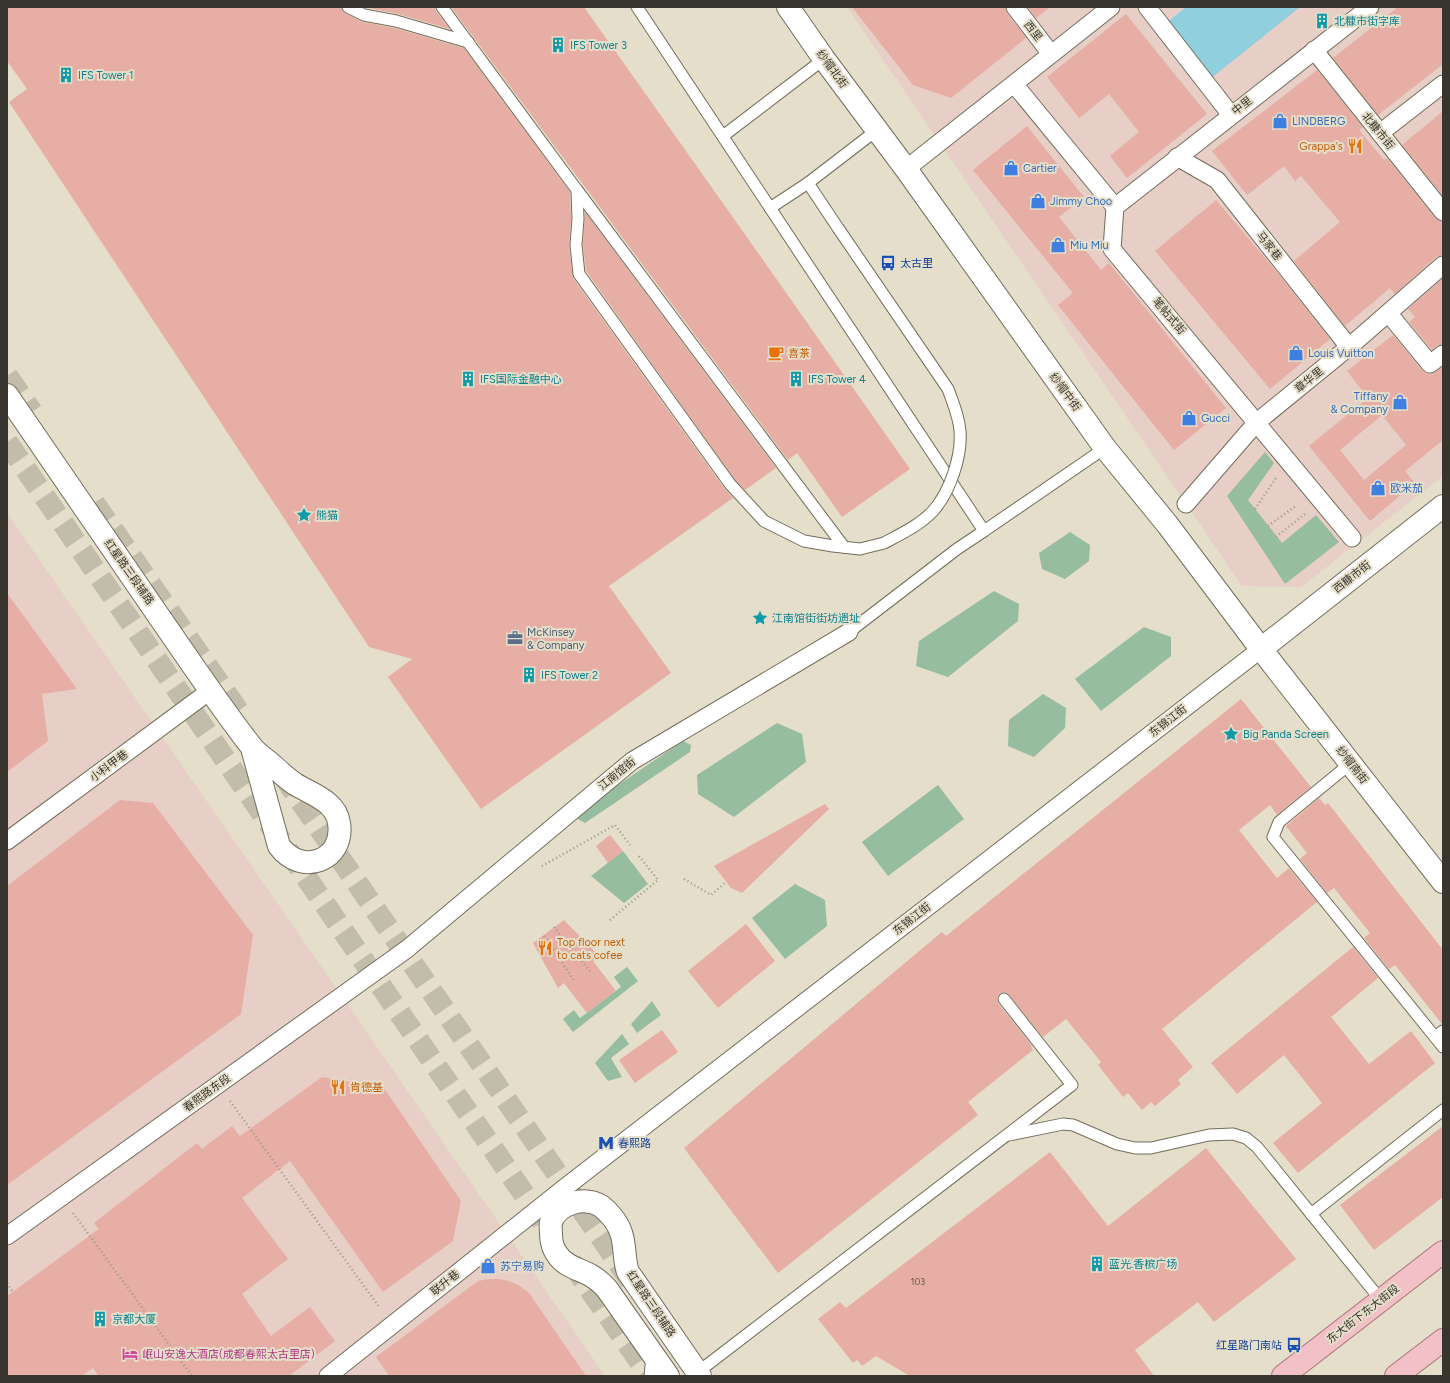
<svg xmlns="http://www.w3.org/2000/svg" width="1450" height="1383" font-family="Figtree,'Noto Sans SC',sans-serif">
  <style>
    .commercial { fill: #e7cec6 }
    .green { fill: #96bda0 }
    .water { fill: #90cfdd }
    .building { fill: #e6aea5; fill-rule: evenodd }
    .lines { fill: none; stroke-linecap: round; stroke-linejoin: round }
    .primary-tunnel { stroke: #c2bcab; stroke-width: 22; stroke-dasharray: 22 11; stroke-linecap: butt }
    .service-casing { stroke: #736d5b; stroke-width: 13 }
    .pedestrian-casing { stroke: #736d5b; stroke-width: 19 }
    .minor-casing { stroke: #736d5b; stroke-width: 24 }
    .primary-casing { stroke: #ab7579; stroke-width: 24 }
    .path { stroke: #9d9889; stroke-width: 2.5; stroke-dasharray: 1 3; stroke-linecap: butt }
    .service { stroke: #fff; stroke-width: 11 }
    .pedestrian { stroke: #fff; stroke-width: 17 }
    .minor { stroke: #fff; stroke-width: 22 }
    .primary { stroke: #f2c1c7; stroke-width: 22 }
    .service-bridge-casing { stroke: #736d5b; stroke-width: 13; stroke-linecap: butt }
    .service-bridge { stroke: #fff; stroke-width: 11 }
    .labels { text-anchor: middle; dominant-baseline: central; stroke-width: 4; stroke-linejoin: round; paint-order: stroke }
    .number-label { font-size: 9px; fill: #63534b }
    .culture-label { font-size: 11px; fill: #0d838f; stroke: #e5deca; text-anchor: start }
    .street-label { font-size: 11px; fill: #37352d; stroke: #e5deca }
    .shop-label { font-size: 11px; fill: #366cbe; stroke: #e5deca; text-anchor: start }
    .food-label { font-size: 11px; fill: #c56008; stroke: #e5deca; text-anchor: start }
    .transit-label { font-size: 11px; fill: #164399; stroke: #e5deca; text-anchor: start }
    .service-label { font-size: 11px; fill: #4e5e75; stroke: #e5deca; text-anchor: start }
    .hotel-label { font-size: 11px; fill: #b23c85; stroke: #e5deca; text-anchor: start }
  </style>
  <rect width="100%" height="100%" fill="#e5deca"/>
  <g class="commercial">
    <path d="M847 7H1443V476L1301 587 1242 586Z"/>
    <path d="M7 513 605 1376H7Z"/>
  </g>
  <g class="green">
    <path d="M1265 452 1274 463 1248 500 1282 543 1316 515 1339 542 1285 584 1227 496Z"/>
    <path d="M1070 532 1090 545 1089 561 1065 579 1042 569 1039 553Z"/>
    <path d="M994 591 1019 604 1018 621 948 677 916 666 919 641Z"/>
    <path d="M1144 627 1171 637V656L1101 711 1075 679Z"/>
    <path d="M1043 694 1066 708 1065 728 1034 757 1008 746 1009 720Z"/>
    <path d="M777 723 802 734 806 762 734 817 698 794 697 775Z"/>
    <path d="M683 741 691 745 690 752 585 823 578 819V812Z"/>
    <path d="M938 785 964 819 888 876 862 842Z"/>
    <path d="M623 851 648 884 624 903 591 876Z"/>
    <path d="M795 884 825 900 827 926 785 959 752 918Z"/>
    <path d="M627 967 638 981 573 1032 563 1019 574 1010 580 1018 621 987 614 977Z"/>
    <path d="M652 1001 661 1015 637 1033 631 1024Z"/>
    <path d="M622 1034 629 1044 611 1058 622 1077 608 1081 595 1063Z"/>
  </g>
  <path class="water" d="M1186 7H1300L1210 79 1165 24Z"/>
  <g class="building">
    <path d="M7 7H341L345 13 363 22 394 28 464 48 570 192 571 219 569 246 573 278 724 488 733 498 609 586 671 673 481 809 388 677 412 659 369 647 9 102 27 89 7 61Z"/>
    <path d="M364 7H435L436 11 450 29 398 14Z"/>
    <path d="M451 7H584L761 257 910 469 842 517 797 453 788 460Z"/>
    <path d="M852 7H1005L1007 13 1026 38 951 98 913 85Z"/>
    <path d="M1028 7H1050L1036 18Z"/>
    <path d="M1398 7H1443V64L1378 115 1333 58Z"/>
    <path d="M1126 14 1207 114 1127 178 1110 156 1139 132 1109 94 1079 118 1047 77Z"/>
    <path d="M1317 70 1363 127 1359 130 1384 160 1387 158 1435 218 1439 221 1443 222V255L1436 257 1395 294 1390 288 1345 326 1294 261 1340 222 1301 176 1295 181 1284 166 1247 195 1212 151Z"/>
    <path d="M1443 111V196L1402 145Z"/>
    <path d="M1027 126 1084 197 1059 217 1101 270 1109 263 1226 408 1174 450 1058 305 1073 293 973 170Z"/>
    <path d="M1216 200 1276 271 1330 339 1270 389 1155 251Z"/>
    <path d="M585 212 776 468 745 490 735 480 586 271 583 245Z"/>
    <path d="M1443 278V344L1437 346 1432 350 1409 322 1415 317 1408 309Z"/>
    <path d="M1393 335 1422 370 1426 373 1432 374 1443 367V440L1405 471 1415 483 1370 521 1309 446 1368 398 1347 371ZM1382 415 1406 445 1364 480 1340 450Z"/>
    <path d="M7 593 77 689 42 694 48 741 7 772Z"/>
    <path d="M1241 699 1311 787 1277 815 1270 805 1239 830 1277 878 1289 868 1317 902 1162 1029 1193 1067 1178 1080 1181 1084 1155 1106 1151 1102 1142 1110 1128 1093 1123 1097 1098 1065 1101 1062 1066 1019 1043 1037 1009 995 1006 992 1000 993 997 997 998 1003 1032 1046 1031 1047 1033 1050 968 1102 978 1115 778 1273 684 1148 942 932 946 936Z"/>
    <path d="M1319 798 1325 805 1328 803 1443 950V1024H1442L1395 965 1389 969 1364 938 1370 933 1334 888 1327 893 1300 859 1307 853 1286 826Z"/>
    <path d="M120 800 153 803 253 935 241 1014 7 1185V886Z"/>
    <path d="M825 804 829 809 742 893 731 888 714 866Z"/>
    <path d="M610 835 623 851 608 863 596 846Z"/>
    <path d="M564 920 600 957 593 961 616 991 587 1013 564 983 558 988 533 943Z"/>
    <path d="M746 924 775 961 718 1008 688 971Z"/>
    <path d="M1353 947 1378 978 1331 1017 1369 1064 1411 1031 1435 1063 1298 1173 1273 1143 1322 1103 1284 1055 1237 1094 1211 1063Z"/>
    <path d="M662 1030 678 1052 635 1083 619 1060Z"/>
    <path d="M322 1077 384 1088 461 1201 453 1241 383 1292 290 1161 242 1198 288 1259 242 1294 271 1336 310 1307 335 1341 289 1376H99L93 1368 81 1376H7V1296L99 1229 94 1223 197 1143 202 1149 232 1126 240 1136Z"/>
    <path d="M1443 1126V1197L1374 1250 1340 1205Z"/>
    <path d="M1206 1148 1296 1259 1214 1322 1198 1302 1135 1350 1154 1376H910L876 1356 862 1366 857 1360 853 1363 818 1319 840 1302 846 1308 1050 1152 1108 1226Z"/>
    <path d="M489 1279H499L509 1281 520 1286 529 1293 586 1376H389L376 1357 478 1281Z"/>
  </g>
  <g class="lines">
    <g class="primary-tunnel">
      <path d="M7 376 32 412"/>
      <path d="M7 442 548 1229"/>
      <path d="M94 503 243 718"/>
      <path d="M282 774 631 1281"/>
      <path d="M571 1262 650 1376"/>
    </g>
    <defs>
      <g id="service">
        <path d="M348 7 364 15 396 21 468 42"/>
        <path d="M442 7 577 190 578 219 576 245 579 274 730 484 764 521 804 541 833 546 860 549 884 543"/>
        <path d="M637 7 984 531 1105 448"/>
        <path d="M723 136 824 59"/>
        <path d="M808 183 838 228"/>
        <path d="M577 190 844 547"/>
        <path d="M770 208 808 183 877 130"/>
        <path d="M849 632 957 549 984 531"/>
        <path d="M1351 763 1279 822 1273 837 1435 1037 1443 1031"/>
        <path d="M1435 1037 1443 1047"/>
        <path d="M1009 1135 1063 1124 1073 1125 1117 1144 1135 1148H1151L1209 1135 1233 1134 1246 1138 1257 1147 1380 1299"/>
        <path d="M1311 1214 1443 1110"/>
        <path d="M698 1372 1072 1085 1004 999"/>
        <path d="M650 1376 652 1356"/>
      </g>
      <g id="pedestrian">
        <path d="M1015 7 1051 54"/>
        <path d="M1147 7 1231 115"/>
        <path d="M1314 50 1443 212"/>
        <path d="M1014 84 1115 207 1112 249 1352 538"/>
        <path d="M1380 133 1443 84"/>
        <path d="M1177 157 1217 180 1349 347"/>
        <path d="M906 169 1111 7"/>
        <path d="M1115 207 1370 7"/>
        <path d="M1389 314 1430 364 1443 354"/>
        <path d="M1186 504 1257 422 1349 347 1443 265"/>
        <path d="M7 841 211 690"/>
        <path d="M7 1236 407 949 632 761 849 632"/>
        <path d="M328 1376 563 1189 1261 649"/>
      </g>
      <g id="minor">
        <path d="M788 7 824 59 906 169 1105 448 1167 524 1261 649 1443 882"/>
        <path d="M7 395C57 468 108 542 158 615 188 658 219 705 251 746 256 753 264 758 270 763 278 770 286 778 295 784 311 794 336 801 339 823 345 860 302 877 279 846L252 748"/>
        <path d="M1261 649 1443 506"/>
        <path d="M668 1376 607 1289C602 1283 597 1279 590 1275 579 1269 564 1266 557 1254 553 1249 551 1240 551 1234 551 1230 550 1225 551 1222 558 1203 584 1196 601 1206 608 1211 617 1222 620 1230 626 1243 623 1258 628 1272L700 1376"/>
      </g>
      <g id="primary">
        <path d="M1283 1376 1443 1252"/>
        <path d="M1396 1376 1443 1340"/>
      </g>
    </defs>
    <use href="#service" class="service-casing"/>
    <use href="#pedestrian" class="pedestrian-casing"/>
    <use href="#minor" class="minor-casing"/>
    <use href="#primary" class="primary-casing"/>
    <g class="path">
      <path d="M1255 509 1276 478"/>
      <path d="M1268 526 1297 505"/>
      <path d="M1276 537 1306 513"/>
      <path d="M542 866 615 825 630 845"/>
      <path d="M684 879 711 895 726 882"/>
      <path d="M610 920 658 880 639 856"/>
      <path d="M554 927 590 971"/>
      <path d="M544 936 575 982"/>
      <path d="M230 1101 380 1308"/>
      <path d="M73 1213 192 1376"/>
      <path d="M7 1283 13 1292"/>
    </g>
    <use href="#service" class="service"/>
    <use href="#pedestrian" class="pedestrian"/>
    <use href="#minor" class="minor"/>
    <use href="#primary" class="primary"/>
    <defs>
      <path id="service-bridge" d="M838 228 948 389C953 403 959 416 960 431 962 456 950 492 933 511 920 525 901 534 884 543"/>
    </defs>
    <use href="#service-bridge" class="service-bridge-casing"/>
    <use href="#service-bridge" class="service-bridge"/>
  </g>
  <defs>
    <symbol id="building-bare" viewBox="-9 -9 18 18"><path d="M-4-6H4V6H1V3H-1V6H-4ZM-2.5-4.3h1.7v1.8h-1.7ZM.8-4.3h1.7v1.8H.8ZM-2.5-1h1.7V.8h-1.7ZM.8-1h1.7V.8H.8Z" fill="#0f9aa8" stroke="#e5deca" stroke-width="2.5" paint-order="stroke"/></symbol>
    <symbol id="shop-bare" viewBox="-9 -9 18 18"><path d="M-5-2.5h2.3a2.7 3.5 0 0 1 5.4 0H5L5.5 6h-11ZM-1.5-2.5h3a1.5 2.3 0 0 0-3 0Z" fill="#3f7fe0" stroke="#e5deca" stroke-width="2.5" paint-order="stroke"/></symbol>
    <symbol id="restaurant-bare" viewBox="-9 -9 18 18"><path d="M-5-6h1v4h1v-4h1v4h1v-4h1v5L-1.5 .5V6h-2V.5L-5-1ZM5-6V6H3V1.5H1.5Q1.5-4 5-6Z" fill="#e8710a" stroke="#e5deca" stroke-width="2.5" paint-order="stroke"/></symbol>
    <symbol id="bus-bare" viewBox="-9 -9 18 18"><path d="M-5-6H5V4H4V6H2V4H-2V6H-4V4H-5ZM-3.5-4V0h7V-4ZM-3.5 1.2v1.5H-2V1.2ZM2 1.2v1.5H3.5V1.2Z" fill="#1a4fb4" stroke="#e5deca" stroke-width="2.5" paint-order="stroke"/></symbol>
    <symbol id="cafe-bare" viewBox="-9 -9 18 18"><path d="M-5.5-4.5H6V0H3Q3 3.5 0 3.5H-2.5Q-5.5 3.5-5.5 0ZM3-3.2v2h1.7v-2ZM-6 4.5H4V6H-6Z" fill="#e8710a" stroke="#e5deca" stroke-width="2.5" paint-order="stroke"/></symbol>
    <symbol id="sight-bare" viewBox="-9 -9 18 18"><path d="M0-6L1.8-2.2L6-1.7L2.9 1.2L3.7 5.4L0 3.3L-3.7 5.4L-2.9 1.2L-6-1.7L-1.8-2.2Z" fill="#0f9aa8" stroke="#e5deca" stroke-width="2.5" paint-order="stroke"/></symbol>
    <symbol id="office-bare" viewBox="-9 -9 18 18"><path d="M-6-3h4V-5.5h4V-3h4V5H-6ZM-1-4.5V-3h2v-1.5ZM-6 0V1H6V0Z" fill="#5c6f8a" stroke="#e5deca" stroke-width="2.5" paint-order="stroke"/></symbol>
    <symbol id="metro-bare" viewBox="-9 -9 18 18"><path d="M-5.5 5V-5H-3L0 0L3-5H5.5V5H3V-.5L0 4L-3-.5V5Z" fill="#1a4fb4" stroke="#e5deca" stroke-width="2.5" paint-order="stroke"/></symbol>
    <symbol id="hotel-bare" viewBox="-9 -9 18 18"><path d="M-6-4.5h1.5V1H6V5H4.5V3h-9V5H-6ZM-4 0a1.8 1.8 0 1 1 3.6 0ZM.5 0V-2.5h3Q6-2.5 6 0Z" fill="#d1479c" stroke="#e5deca" stroke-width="2.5" paint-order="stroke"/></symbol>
  </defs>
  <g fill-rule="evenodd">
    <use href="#building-bare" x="1311" y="10" width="22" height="22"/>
    <use href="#building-bare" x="547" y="34" width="22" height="22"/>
    <use href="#building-bare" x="55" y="64" width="22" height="22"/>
    <use href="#shop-bare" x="1269" y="110" width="22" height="22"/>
    <use href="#restaurant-bare" x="1344" y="135" width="22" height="22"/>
    <use href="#shop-bare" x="1000" y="157" width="22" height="22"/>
    <use href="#shop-bare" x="1027" y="190" width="22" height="22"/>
    <use href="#shop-bare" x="1047" y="234" width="22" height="22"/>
    <use href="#bus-bare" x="877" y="252" width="22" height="22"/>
    <use href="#cafe-bare" x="765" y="342" width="22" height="22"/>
    <use href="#shop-bare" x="1285" y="342" width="22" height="22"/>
    <use href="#building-bare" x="457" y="368" width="22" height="22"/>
    <use href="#building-bare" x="785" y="368" width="22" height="22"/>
    <use href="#shop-bare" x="1389" y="391" width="22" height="22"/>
    <use href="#shop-bare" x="1178" y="407" width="22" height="22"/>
    <use href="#shop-bare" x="1367" y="477" width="22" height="22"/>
    <use href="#sight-bare" x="293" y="504" width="22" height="22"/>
    <use href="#sight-bare" x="749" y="607" width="22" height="22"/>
    <use href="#office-bare" x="504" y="627" width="22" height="22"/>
    <use href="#building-bare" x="518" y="664" width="22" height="22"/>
    <use href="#sight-bare" x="1220" y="723" width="22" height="22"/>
    <use href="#restaurant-bare" x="534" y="937" width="22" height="22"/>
    <use href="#restaurant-bare" x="327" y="1076" width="22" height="22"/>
    <use href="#metro-bare" x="595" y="1132" width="22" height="22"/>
    <use href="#building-bare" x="1086" y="1253" width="22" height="22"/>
    <use href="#shop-bare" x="477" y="1255" width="22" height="22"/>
    <use href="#building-bare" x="89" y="1308" width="22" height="22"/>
    <use href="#bus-bare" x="1283" y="1334" width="22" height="22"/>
    <use href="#hotel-bare" x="119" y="1343" width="22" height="22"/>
  </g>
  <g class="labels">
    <g class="number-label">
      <text x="918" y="1281">103</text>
    </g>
    <g class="culture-label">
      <text x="1334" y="21">北糠市街字库</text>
      <text x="570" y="45">IFS Tower 3</text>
      <text x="78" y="75">IFS Tower 1</text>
      <text x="480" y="379">IFS国际金融中心</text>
      <text x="808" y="379">IFS Tower 4</text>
      <text x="316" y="515">熊猫</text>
      <text x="772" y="618">江南馆街街坊遗址</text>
      <text x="541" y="675">IFS Tower 2</text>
      <text x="1243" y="734">Big Panda Screen</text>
      <text x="1109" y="1264">蓝光.香槟广场</text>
      <text x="112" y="1319">京都大厦</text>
    </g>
    <g class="street-label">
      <text transform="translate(1033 31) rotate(52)">西里</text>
      <text transform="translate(832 69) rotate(54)">纱帽北街</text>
      <text transform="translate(1242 106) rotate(-38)">中里</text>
      <text transform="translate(1378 131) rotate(51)">北糠市街</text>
      <text transform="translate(1269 246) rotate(52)">马家巷</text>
      <text transform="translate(1169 316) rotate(50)">笔帖式街</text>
      <text transform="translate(1309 380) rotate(-39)">章华里</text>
      <text transform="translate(1065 392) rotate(54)">纱帽中街</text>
      <text transform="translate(129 572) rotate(55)">红星路三段辅路</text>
      <text transform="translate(1352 577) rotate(-38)">西糠市街</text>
      <text transform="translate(1168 721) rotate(-38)">东锦江街</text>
      <text transform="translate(1352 765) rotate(52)">纱帽南街</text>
      <text transform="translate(109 766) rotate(-37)">小科甲巷</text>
      <text transform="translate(617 774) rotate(-39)">江南馆街</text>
      <text transform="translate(912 919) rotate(-38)">东锦江街</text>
      <text transform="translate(207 1093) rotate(-36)">春熙路东段</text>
      <text transform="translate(445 1283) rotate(-38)">联升巷</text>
      <text transform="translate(651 1304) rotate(56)">红星路三段辅路</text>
      <text transform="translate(1363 1314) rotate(-38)">东大街下东大街段</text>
    </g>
    <g class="shop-label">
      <text x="1292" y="121">LINDBERG</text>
      <text x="1023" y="168">Cartier</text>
      <text x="1050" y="201">Jimmy Choo</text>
      <text x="1070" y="245">Miu Miu</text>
      <text x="1308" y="353">Louis Vuitton</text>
      <text x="1388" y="396" text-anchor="end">Tiffany<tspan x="1388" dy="13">&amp; Company</tspan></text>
      <text x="1201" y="418">Gucci</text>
      <text x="1390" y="488">欧米茄</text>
      <text x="500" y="1266">苏宁易购</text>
    </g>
    <g class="food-label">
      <text x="1343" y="146" text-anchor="end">Grappa's</text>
      <text x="788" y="353">喜茶</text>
      <text x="557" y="942">Top floor next<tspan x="557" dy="13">to cats cofee</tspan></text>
      <text x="350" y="1087">肯德基</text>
    </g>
    <g class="transit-label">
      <text x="900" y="263">太古里</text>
      <text x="618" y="1143">春熙路</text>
      <text x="1282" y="1345" text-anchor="end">红星路门南站</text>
    </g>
    <g class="service-label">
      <text x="527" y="632">McKinsey<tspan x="527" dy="13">&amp; Company</tspan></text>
    </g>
    <g class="hotel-label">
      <text x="142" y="1354">岷山安逸大酒店(成都春熙太古里店)</text>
    </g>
  </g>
  <rect width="1450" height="1383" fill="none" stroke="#37352d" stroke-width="16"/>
</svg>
